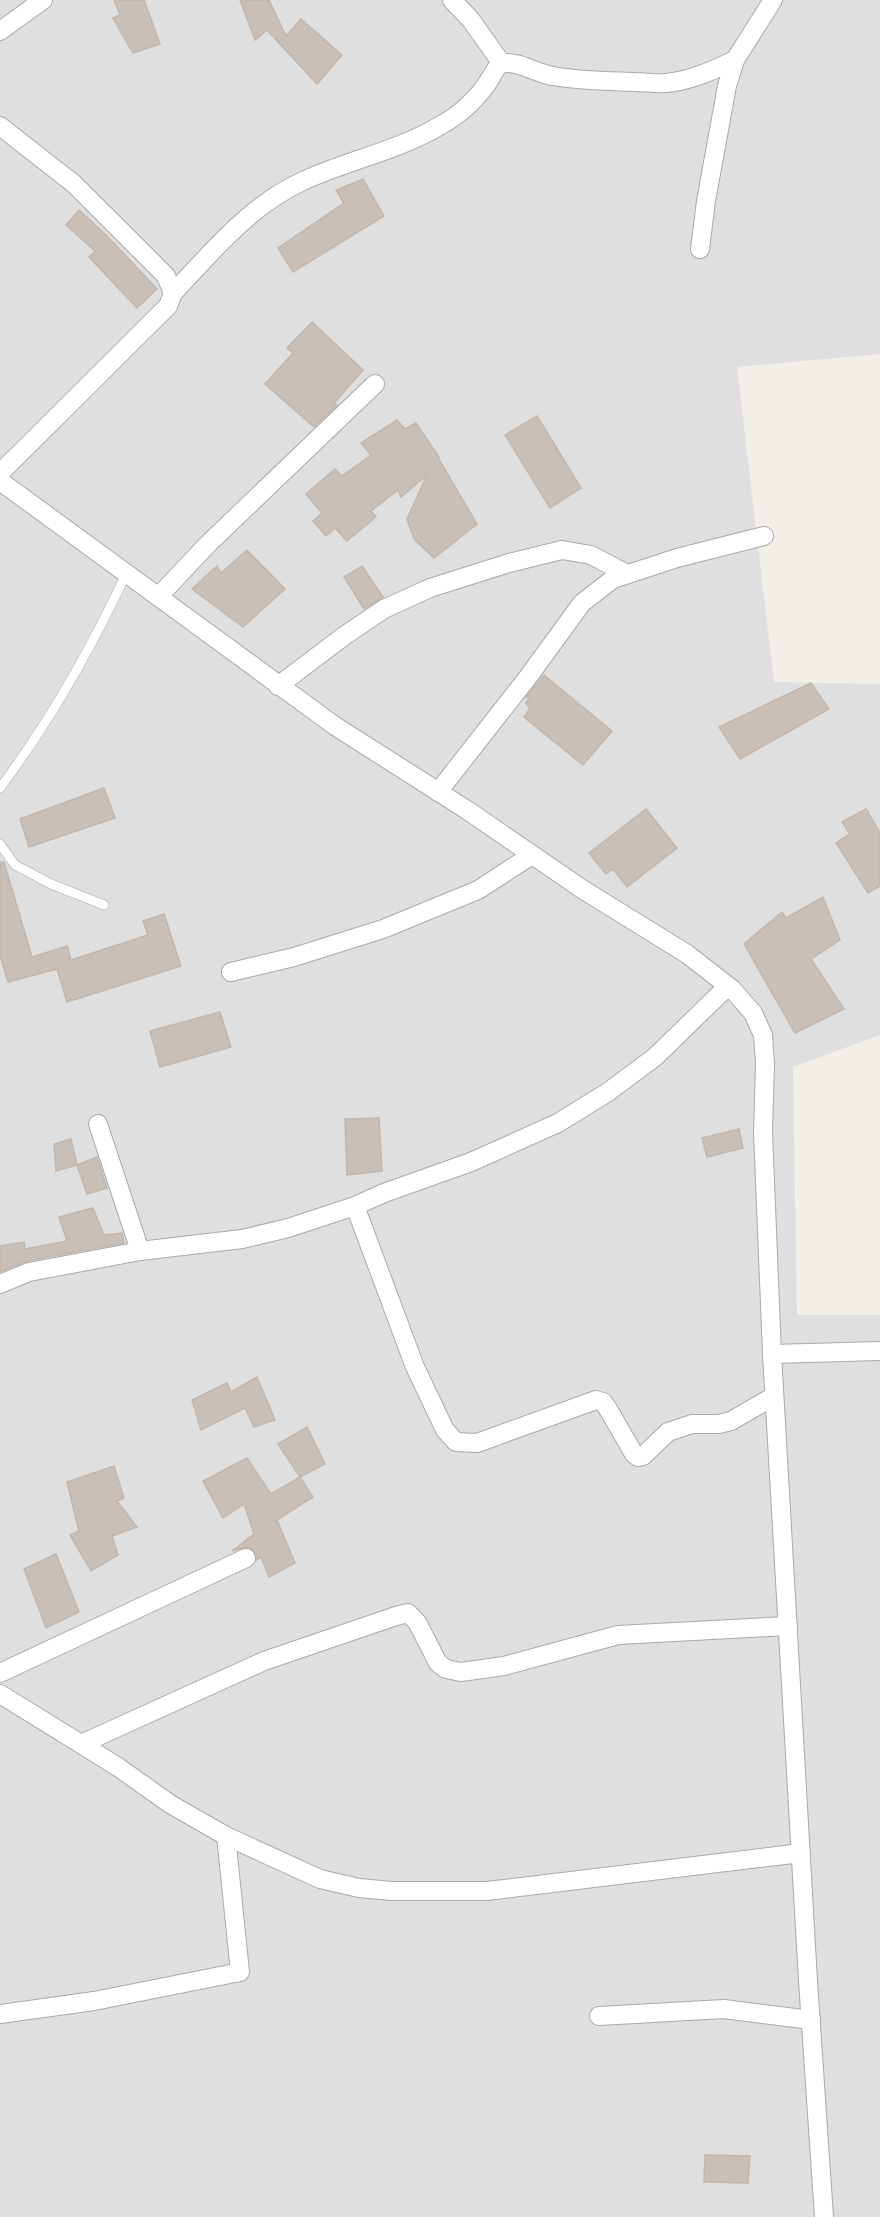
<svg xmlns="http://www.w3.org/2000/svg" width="880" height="2217" font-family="Karla,sans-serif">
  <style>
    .residential { fill: #e0dfdf }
    .building { fill: #c7bfb8; stroke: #c4b6ab; stroke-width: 1.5 }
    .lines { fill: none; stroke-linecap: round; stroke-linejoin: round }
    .lane-casing { stroke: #a9a9a9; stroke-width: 10 }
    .street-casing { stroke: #a9a9a9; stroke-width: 20 }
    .lane { stroke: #fff; stroke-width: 9 }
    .street { stroke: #fff; stroke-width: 18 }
  </style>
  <rect width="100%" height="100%" fill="#f2efe9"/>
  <path class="residential" d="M0 0H880V354L737 367 774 682 880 684V1035L793 1067 797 1315H880V2217H0Z"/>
  <g class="building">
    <path d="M114 0H144L160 44 133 53 113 18 120 15Z"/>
    <path d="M240 0H269L286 36 301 19 342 55 317 84 267 30 255 40Z"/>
    <path d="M363 179 384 216 293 272 278 248 344 203 336 190Z"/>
    <path d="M79 210 107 236 157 289 137 308 89 257 95 251 66 225Z"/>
    <path d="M312 322 363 370 334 403 337 405 314 427 265 384 293 353 287 348Z"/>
    <path d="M537 416 581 488 550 508 505 435Z"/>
    <path d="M397 420 405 429 416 423 439 457 438 458 477 524 434 558 414 539 407 519 427 475 401 497 398 490 371 511 376 517 347 541 335 528 326 536 313 521 322 513 306 494 335 469 342 476 371 455 361 443Z"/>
    <path d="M247 550 285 589 243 627 192 589 217 566 221 573Z"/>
    <path d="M362 566 383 597 364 609 344 577Z"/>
    <path d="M544 675 612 731 583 765 524 717 530 709 526 703 529 699 526 697Z"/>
    <path d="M811 683 829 709 740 759 719 727Z"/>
    <path d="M104 788 115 818 29 847 20 819Z"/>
    <path d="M646 809 677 848 627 887 613 869 606 874 589 853Z"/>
    <path d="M866 809 880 833V886L868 893 836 843 850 834 842 822Z"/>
    <path d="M0 862H4L32 957 67 946 71 960 148 935 143 921 164 914 181 966 67 1002 57 969 8 982 0 955Z"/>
    <path d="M823 897 840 940 811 959 844 1009 795 1033 744 944 782 912 786 918Z"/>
    <path d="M220 1012 231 1047 160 1067 150 1031Z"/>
    <path d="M379 1118 382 1171 347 1175 345 1119Z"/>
    <path d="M739 1129 743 1148 707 1157 702 1138Z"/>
    <path d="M71 1139 77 1165 56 1171 54 1144Z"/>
    <path d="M97 1157 107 1188 87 1194 77 1165Z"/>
    <path d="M93 1208 104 1235 122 1233 124 1243 27 1261 0 1272V1246L24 1242 25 1249 67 1241 59 1217Z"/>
    <path d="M257 1377 275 1420 254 1427 245 1408 201 1430 192 1400 227 1383 231 1392Z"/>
    <path d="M307 1427 325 1464 300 1477 278 1444Z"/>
    <path d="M247 1458 271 1494 300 1477 313 1497 277 1520 295 1563 269 1577 261 1557 257 1560 256 1554 252 1549 246 1547 232 1551 254 1534 244 1504 223 1518 203 1481Z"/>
    <path d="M114 1466 124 1498 117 1501 137 1527 112 1536 118 1555 91 1571 70 1535 79 1531 67 1482Z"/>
    <path d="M56 1554 79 1612 46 1628 24 1569Z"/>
    <path d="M705 2155 750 2156 748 2183 704 2182Z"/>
  </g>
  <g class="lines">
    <defs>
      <g id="lane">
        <path d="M0 788C50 721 91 649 126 574"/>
        <path d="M0 844 15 865 51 884 104 905"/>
      </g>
      <g id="street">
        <path d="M452 0 471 20 502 64"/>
        <path d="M0 31 43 0"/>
        <path d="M0 126 74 184 166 276 173 293 168 306 0 473"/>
        <path d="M700 249 706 201 727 86 735 60 773 0"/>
        <path d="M173 293C212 252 250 205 303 181 348 160 398 151 441 125 460 115 479 97 490 79 495 72 496 64 505 63 521 62 538 74 553 76 580 81 607 81 635 82 645 82 656 84 666 83 690 81 714 70 735 60"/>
        <path d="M0 481 335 726 467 810 582 889 687 954 732 989 753 1013 763 1035 765 1063 763 1132 772 1354 808 1981 824 2217"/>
        <path d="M158 597 208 544 375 384"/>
        <path d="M278 686 344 636 384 609 430 588 509 563 562 550 591 555 627 574"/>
        <path d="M438 792 528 677 582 603 613 579 677 558 764 536"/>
        <path d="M231 972 294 957 383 929 478 890 532 855"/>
        <path d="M98 1124 140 1251"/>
        <path d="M355 1206 415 1367 445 1430 456 1442 477 1443 596 1400 603 1402 608 1409 634 1454 638 1457 643 1456 668 1432 692 1424H719L731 1421 774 1396"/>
        <path d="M0 1284 29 1272 140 1251 242 1239 288 1228 355 1206 384 1193 471 1162 558 1123 608 1092 655 1057 728 986"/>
        <path d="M772 1354 880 1351"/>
        <path d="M0 1673 246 1558"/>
        <path d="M0 1694 118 1767 170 1804 226 1836 320 1879 359 1888 392 1891H487L801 1853"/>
        <path d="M81 1744 264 1661 396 1616 408 1613 417 1622 438 1663 446 1669 461 1672 504 1666 618 1635 788 1626"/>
        <path d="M0 2014 94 2001 240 1972 226 1836"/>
        <path d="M599 2016 724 2009 811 2020"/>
      </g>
    </defs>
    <use href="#lane" class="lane-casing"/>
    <use href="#street" class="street-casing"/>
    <use href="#lane" class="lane"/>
    <use href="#street" class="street"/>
  </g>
</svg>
